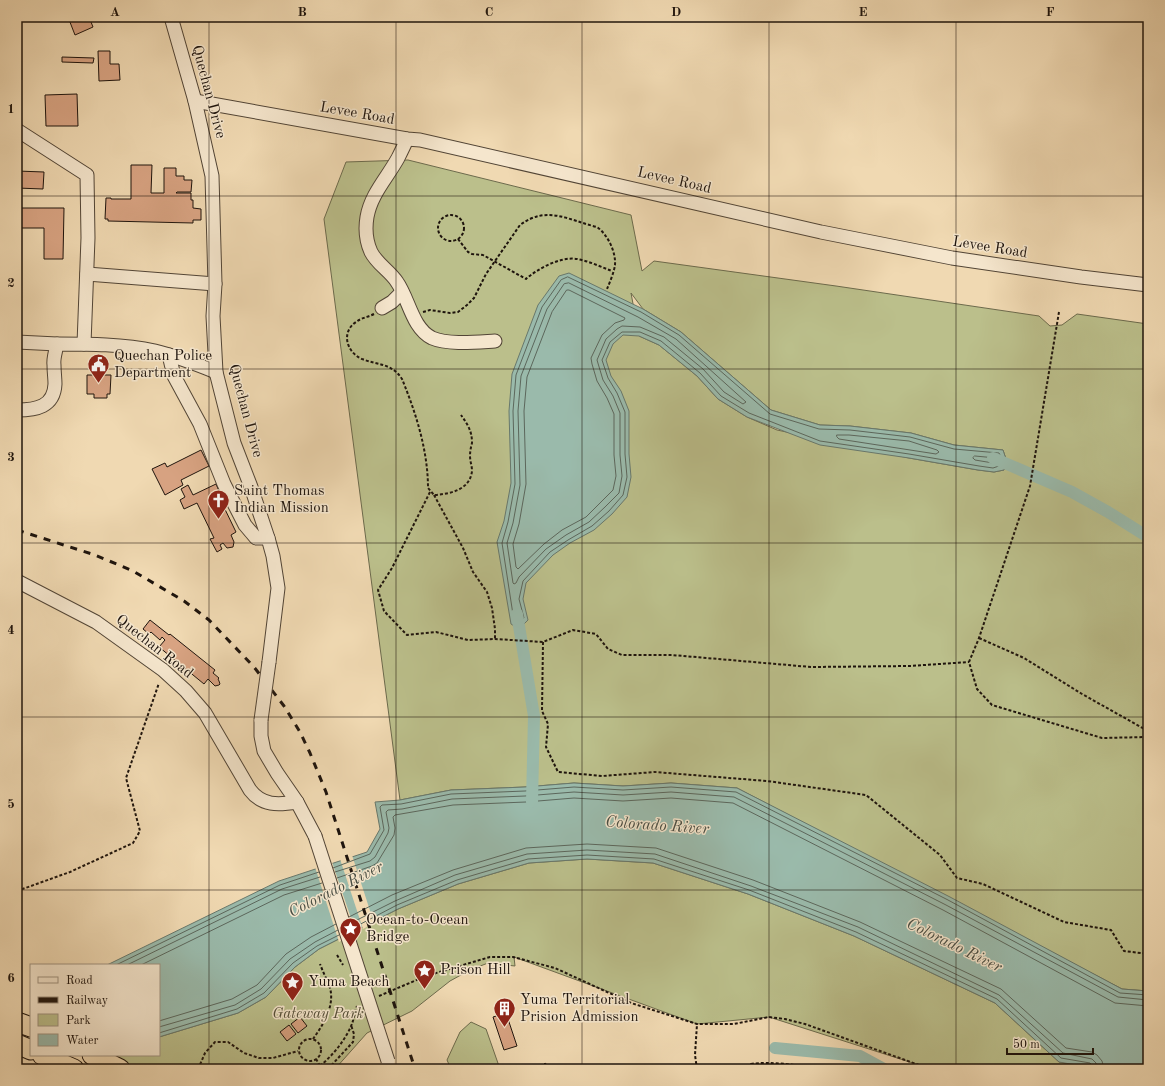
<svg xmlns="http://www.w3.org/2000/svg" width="1165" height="1086" font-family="'Old Standard TT',serif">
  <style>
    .green { fill: #bbbf8b; stroke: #6c6a4c; fill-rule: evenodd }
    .water { fill: #9abaab; stroke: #68786c }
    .pier { fill: #f0d9b2 }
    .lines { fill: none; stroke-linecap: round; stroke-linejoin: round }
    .shore { stroke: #5c675c; stroke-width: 1 }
    .canal { stroke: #9abaab; stroke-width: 12 }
    .building { fill: #d8a382; stroke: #1e140d }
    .minor-casing { stroke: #524536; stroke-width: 15 }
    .highway-casing { stroke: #1e140d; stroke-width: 21 }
    .path { stroke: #1e140d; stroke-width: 2; stroke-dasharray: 3 2; stroke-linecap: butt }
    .minor { stroke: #f5e6cd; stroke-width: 13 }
    .highway { stroke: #f0d9b2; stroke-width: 19 }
    .rail { stroke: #1e140d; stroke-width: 3; stroke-dasharray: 7 7; stroke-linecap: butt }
    .minor-bridge-casing { stroke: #524536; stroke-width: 15; stroke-linecap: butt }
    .minor-bridge { stroke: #f5e6cd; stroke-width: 13 }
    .grid { fill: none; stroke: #1e140d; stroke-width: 1; stroke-opacity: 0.55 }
    .labels { text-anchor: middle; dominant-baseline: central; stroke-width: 3; stroke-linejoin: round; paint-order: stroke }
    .street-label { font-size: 15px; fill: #1e140d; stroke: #f5e6cd }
    .poi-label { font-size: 15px; fill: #1e140d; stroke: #f5e6cd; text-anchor: start }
    .park-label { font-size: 15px; font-style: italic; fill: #555039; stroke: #f5e6cd }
    .water-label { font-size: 16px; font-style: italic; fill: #494e44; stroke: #f5e6cd }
    .neatline { fill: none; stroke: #1e140d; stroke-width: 1.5 }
    .grid-label { font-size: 13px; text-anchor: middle; font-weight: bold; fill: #1e140d }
  </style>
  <rect width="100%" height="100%" fill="#f0d9b2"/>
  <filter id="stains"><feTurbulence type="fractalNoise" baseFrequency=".005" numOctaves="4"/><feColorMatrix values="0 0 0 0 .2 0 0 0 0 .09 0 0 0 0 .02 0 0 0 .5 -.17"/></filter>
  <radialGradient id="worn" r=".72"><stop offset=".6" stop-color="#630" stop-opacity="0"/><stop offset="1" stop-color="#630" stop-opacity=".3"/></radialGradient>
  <g class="green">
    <path d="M408 160 631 215 642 271 654 261 836 286 1039 316 1050 326 1062 325 1077 314 1148 324V991L1122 989 737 788 671 783 623 786 574 783 525 787 451 790 400 800 324 219 346 162ZM631 293 643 309 681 332 771 410 820 425 850 426 911 433 954 445 1003 450 1007 462 1004 470 994 472 978 470 909 458 777 430 747 417 718 399 697 376 659 345 639 336Z"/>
    <path d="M587 859 653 863 748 894 854 936 995 1003 1059 1062 1099 1069H927L919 1065 769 1017 697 1024 514 957 515 966 488 963 470 970 450 981 412 1011 367 1033 335 1069H85L117 1055H159V1037L238 1013 266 997 295 967 319 949 398 909 458 884 529 863Z"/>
    <path d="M471 1022 486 1029 500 1069H451L447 1060 460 1032Z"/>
  </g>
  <g class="water">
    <path d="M569 273 643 309 681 332 771 410 820 425 850 426 911 433 954 445 1003 450 1007 462 1004 470 994 472 978 470 909 458 820 445 747 417 718 399 697 376 659 345 639 336 623 335 613 344 606 360 611 376 621 391 629 411V454L631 477 627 497 612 514 594 530 570 543 553 555 526 583 523 599 528 620 519 629 511 624 497 542 504 521 511 483 509 411 512 374 538 305 559 276Z"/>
    <path d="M574 783 623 786 671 783 737 788 950 897 1122 989 1148 991V1069H1099L1059 1062 995 1003 854 936 748 894 653 863 587 859 529 863 458 884 398 909 319 949 295 967 266 997 238 1013 159 1037V965H107L279 881 367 852 380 829 375 802 400 800 451 790 525 787Z"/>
  </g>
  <g class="pier">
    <path d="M352 855 374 923 363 929 340 859Z"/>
    <path d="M332 862 356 933 339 942 315 867Z"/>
    <path d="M17 1009 31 1014V1055H116L119 1056 90 1069H43L17 1057Z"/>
  </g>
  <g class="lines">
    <g class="shore">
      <path d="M568 277 641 312 679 335 770 414 819 429 850 430 910 437 954 449 999 453 1003 461 1002 465 993 468 979 466 909 454 820 441 749 413 721 396 700 373 661 341 640 332H622L610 342 602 360 608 378 617 393 625 412V454L627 477 623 495 609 511 592 526 568 540 550 552 523 581 519 599 524 618 517 623 514 621 502 543 508 522 515 484 513 411 516 375 542 307 561 280Z"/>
      <path d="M569 283 638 317 676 339 746 402 743 404 724 392 703 369 664 337 640 327 622 326 617 329 606 339 597 360 603 380 613 396 620 413V455L622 476 619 493 605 507 589 522 566 535 546 549 519 577 516 583 514 584 513 583 507 543 513 523 520 485 518 411 521 376 547 309 564 284Z"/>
      <path d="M567 290H569L625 318 624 320 615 323 602 335 591 358 592 364 597 381 607 398 614 414V455L616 476 613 490 586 517 562 530 544 544 518 569 516 567 513 544 519 524 526 484 524 411 527 377 552 312Z"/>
      <path d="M837 435H849L909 441 937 450 939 452 936 454 839 439 837 437Z"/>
      <path d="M975 456 996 458 997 461 993 463 975 460 973 458Z"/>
      <path d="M333 868 370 854 384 830 380 807 382 805 401 804 451 794 525 791 574 787 623 790 671 787 736 792 948 900 1120 993 1148 995"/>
      <path d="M335 872 370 861 375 857 388 833 389 828 386 812 388 810 402 809 452 799 525 796 574 792 623 795 671 792 734 797 946 905 1118 997 1148 1000"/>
      <path d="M337 878 372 866 377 863 394 835 395 828 393 817 395 815 453 805 526 802 574 798 623 801 671 798 733 803 943 910 1115 1003 1148 1006"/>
      <path d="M349 917 392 895 453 870 526 848 587 844 656 848 753 880 860 922 1001 989 1066 1048 1092 1052 1097 1055 1102 1061 1104 1069"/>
      <path d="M351 923 395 901 455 875 527 854 587 850 655 854 751 886 858 927 999 995 1063 1053 1092 1059 1096 1063 1098 1069"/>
      <path d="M353 928 397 905 457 880 528 859 587 855 654 859 749 890 856 932 997 999 1061 1058 1090 1063 1092 1065 1093 1069"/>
      <path d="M116 965 280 885 319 872"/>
      <path d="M127 965 282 889 320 877"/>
      <path d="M141 965 284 895 322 883"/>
      <path d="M159 1021 232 999 257 985 286 954 311 937 336 924"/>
      <path d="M159 1027 235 1005 261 989 290 959 315 942 338 930"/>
      <path d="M159 1033 237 1009 264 993 293 963 317 946 339 935"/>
    </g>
    <g class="canal">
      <path d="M993 458 1072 492 1108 512 1148 537"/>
      <path d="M517 614 534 716 532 802"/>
      <path d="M775 1048 860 1056 884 1069"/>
    </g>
  </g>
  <g class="building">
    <path d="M68 17H89L93 27 75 35Z"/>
    <path d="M98 51H110V64H119L120 80 99 81Z"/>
    <path d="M62 57 94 58 93 63 62 62Z"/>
    <path d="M77 94 78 126H46L45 95Z"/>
    <path d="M131 165H152L151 193H164V168H176V176H184V180H192L191 192H177L176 193H191V200H193V208L201 209V220H193V223L108 221V219H105L106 198H111V199H131Z"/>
    <path d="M17 171 44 172 43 189 17 188Z"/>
    <path d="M17 208H64L63 259H44V228H21L20 258H17Z"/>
    <path d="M87 375H111L110 394H107V398H94V394H87Z"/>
    <path d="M201 450 209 466 181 480 183 485 165 495 152 469 165 463 167 467Z"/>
    <path d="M216 484 222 498 220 499 236 532 231 535 234 542 233 547 227 548 223 543 220 545 222 549 217 552 210 539 214 538 197 503 184 509 180 500 185 497 181 489 188 485 193 495Z"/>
    <path d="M150 620 169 635 170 634 215 670 213 673 219 678 218 679 219 681 220 684 219 685 215 686 208 679 204 684 159 647 165 640 162 637 160 640 151 632 149 634 143 629Z"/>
    <path d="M506 1013 517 1046 504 1050 493 1017Z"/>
    <path d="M300 1017 307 1026 298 1033 291 1024Z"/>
    <path d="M289 1025 296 1034 287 1041 280 1032Z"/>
    <path d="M545 1063 552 1069H539Z"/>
  </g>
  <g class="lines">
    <defs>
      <g id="minor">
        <path d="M171 17 195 101 212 176 215 284 213 316 216 372 234 443 251 487 268 538 273 556 278 588 269 662"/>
        <path d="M195 101 407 139 420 140 821 232 952 258 1081 277 1148 285"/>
        <path d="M17 130 87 175 88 238 84 344"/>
        <path d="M407 139C404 146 401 152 398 158 387 178 371 194 367 217 365 229 366 241 371 252 377 264 390 271 397 282 409 299 412 328 432 338 448 345 477 342 495 341"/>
        <path d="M87 274 215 284"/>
        <path d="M382 308 392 302 402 292"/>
        <path d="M17 342 57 344"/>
        <path d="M169 355 174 376 200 424 224 484 245 525 256 538H268"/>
        <path d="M17 410C36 410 54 407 55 384 55 378 54 372 54 365 53 358 56 351 57 344 89 344 123 344 155 351 176 356 196 364 216 372"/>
        <path d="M17 581 96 622 163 670 186 691 205 713 250 790C262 806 278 805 297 802"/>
        <path d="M261 720V736L264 751 277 773 297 802 315 836"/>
      </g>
      <g id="highway">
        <path d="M17 1022 31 1027"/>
        <path d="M17 1044 31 1050"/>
        <path d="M42 1055 74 1069"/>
        <path d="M92 1055 120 1069"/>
      </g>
    </defs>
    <use href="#minor" class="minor-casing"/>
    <use href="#highway" class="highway-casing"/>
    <g class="path">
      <circle cx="451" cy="228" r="13"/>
      <path d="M458 239 468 252 472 254 483 255 526 279C537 269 561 256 577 259 589 261 601 267 612 271"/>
      <path d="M423 312 430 310 450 313 458 312 467 305 474 298 486 274 520 225C547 205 568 220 597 227 607 234 616 251 615 265 614 272 610 282 607 289"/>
      <path d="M1059 312 1030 486 979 638 969 662 977 689 992 705 1102 738 1148 737"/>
      <path d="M374 314C368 317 361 318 356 322 341 332 346 352 362 359 377 365 392 363 402 379 416 413 428 451 428 488L434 495C450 494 470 490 472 471 472 466 470 461 470 456 470 451 471 447 472 443 472 431 468 425 461 415"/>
      <path d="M430 492 392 568 378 590 384 611 407 635 436 632 468 640 495 639 543 642 573 630 596 634 608 649 622 655H672L811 667 910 666 969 662"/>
      <path d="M434 495 463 548 473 572 487 592 492 608 495 629V639"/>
      <path d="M979 638 1024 658 1082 694 1148 731"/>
      <path d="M543 642 542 711 548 724 546 747 558 772 602 776 655 772 767 781 866 795 940 855 957 878 983 884 1064 922 1111 930 1124 951 1148 954"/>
      <path d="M17 891 70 872 133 843 140 831 126 778 159 683"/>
      <path d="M337 955 343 965"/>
      <path d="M379 996 426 976 490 957H513L555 968 631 1003 697 1024H734L769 1017 785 1019 805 1024 919 1065 927 1069"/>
      <circle cx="310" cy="1050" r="11"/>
      <path d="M313 1039C323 1025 335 1006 330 988 327 980 323 972 320 964"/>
      <path d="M316 1059 320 1066"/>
      <path d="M200 1069 199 1067 205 1053 215 1042H228L244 1053 259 1058H273L298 1051"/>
      <path d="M316 1069C331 1058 345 1041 352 1024 354 1018 355 1011 357 1006"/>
      <path d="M328 1069 353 1042 354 1034 351 1025"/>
      <path d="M697 1069 695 1055 697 1024"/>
      <path d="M750 1069 751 1064C769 1061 799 1065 817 1069"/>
    </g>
    <use href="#minor" class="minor"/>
    <use href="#highway" class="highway"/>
    <path class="rail" d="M17 530 95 555 133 571 184 601 209 620 254 667 284 706 300 732 310 753 326 792 415 1069"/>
    <defs>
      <g id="minor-bridge">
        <path d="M261 720 269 662"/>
        <path d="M315 836 388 1061"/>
      </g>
    </defs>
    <use href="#minor-bridge" class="minor-bridge-casing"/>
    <use href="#minor-bridge" class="minor-bridge"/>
  </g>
  <path class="grid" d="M209 17V1069M396 17V1069M582 17V1069M769 17V1069M956 17V1069M17 196H1148M17 369H1148M17 543H1148M17 717H1148M17 890H1148"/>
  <defs>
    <symbol id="civic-pin" viewBox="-11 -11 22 30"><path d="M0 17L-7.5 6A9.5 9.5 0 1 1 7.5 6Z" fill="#8f2418" stroke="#f5e6cd"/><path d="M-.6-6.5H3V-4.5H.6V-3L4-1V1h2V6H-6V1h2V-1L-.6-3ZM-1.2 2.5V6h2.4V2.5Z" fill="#fff"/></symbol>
    <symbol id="church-pin" viewBox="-11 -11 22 30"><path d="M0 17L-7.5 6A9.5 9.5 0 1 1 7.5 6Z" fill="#8f2418" stroke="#f5e6cd"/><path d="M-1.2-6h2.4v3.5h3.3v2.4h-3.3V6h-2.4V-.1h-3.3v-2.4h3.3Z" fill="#fff"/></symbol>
    <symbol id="sight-pin" viewBox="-11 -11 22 30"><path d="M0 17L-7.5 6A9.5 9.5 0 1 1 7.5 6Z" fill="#8f2418" stroke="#f5e6cd"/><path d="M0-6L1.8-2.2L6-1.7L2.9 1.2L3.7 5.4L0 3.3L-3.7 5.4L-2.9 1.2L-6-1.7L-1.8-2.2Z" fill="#fff"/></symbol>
    <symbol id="building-pin" viewBox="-11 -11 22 30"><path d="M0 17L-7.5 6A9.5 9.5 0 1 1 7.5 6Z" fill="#8f2418" stroke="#f5e6cd"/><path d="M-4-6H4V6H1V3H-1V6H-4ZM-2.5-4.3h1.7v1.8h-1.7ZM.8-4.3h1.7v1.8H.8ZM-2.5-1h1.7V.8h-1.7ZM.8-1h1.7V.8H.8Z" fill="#fff"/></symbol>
  </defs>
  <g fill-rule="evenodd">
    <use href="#civic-pin" x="86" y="352" width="25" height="34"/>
    <use href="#church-pin" x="206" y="488" width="25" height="34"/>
    <use href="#sight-pin" x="338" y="916" width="25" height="34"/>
    <use href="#sight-pin" x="412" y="958" width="25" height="34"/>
    <use href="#sight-pin" x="280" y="970" width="25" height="34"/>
    <use href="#building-pin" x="492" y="996" width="25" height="34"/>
  </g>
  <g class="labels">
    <g class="street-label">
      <text transform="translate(208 92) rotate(75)">Quechan Drive</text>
      <text transform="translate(357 114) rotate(10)">Levee Road</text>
      <text transform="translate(674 181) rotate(13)">Levee Road</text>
      <text transform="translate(990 248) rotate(9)">Levee Road</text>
      <text transform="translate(245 411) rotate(75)">Quechan Drive</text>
      <text transform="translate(154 647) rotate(38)">Quechan Road</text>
    </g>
    <g class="poi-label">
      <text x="114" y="356">Quechan Police<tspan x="114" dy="17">Department</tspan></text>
      <text x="234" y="491">Saint Thomas<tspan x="234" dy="17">Indian Mission</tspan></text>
      <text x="366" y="920">Ocean-to-Ocean<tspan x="366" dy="17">Bridge</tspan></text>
      <text x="440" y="970">Prison Hill</text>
      <text x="308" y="982">Yuma Beach</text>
      <text x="520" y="1000">Yuma Territorial<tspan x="520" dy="17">Prision Admission</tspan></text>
    </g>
    <g class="park-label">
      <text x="318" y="1014">Gateway Park</text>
    </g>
    <g class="water-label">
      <text transform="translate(657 826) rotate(4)">Colorado River</text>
      <text transform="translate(336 890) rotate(-27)">Colorado River</text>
      <text transform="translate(954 946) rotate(26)">Colorado River</text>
    </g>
  </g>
  <rect width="1165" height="1086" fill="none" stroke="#f0d9b2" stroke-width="44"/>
  <rect x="30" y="964" width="130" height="92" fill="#f5e6cd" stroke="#9f9280"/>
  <rect x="38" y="977" width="20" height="6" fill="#f5e6cd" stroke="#9f9280"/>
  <text x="66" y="984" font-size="12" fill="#1e140d">Road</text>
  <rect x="38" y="997" width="20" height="6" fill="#1e140d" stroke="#9f9280"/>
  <text x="66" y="1004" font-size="12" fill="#1e140d">Railway</text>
  <rect x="38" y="1014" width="20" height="12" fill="#bbbf8b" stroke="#9f9280"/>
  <text x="66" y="1024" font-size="12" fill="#1e140d">Park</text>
  <rect x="38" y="1034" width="20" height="12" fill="#9abaab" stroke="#9f9280"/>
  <text x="66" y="1044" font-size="12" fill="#1e140d">Water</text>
  <path d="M1007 1048v6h86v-6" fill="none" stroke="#1e140d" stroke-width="2"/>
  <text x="1013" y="1048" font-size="12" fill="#1e140d" stroke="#f5e6cd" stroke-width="3" paint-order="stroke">50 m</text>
  <rect x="22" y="22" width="1121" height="1042" class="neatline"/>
  <g class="grid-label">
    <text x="115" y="16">A</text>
    <text x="302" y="16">B</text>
    <text x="489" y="16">C</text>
    <text x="676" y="16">D</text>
    <text x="863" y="16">E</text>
    <text x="1050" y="16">F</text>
    <text x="11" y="113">1</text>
    <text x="11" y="287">2</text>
    <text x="11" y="461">3</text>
    <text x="11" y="634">4</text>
    <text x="11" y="808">5</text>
    <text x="11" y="982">6</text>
  </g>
  <rect width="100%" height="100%" filter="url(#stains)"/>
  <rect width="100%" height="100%" fill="url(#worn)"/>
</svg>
